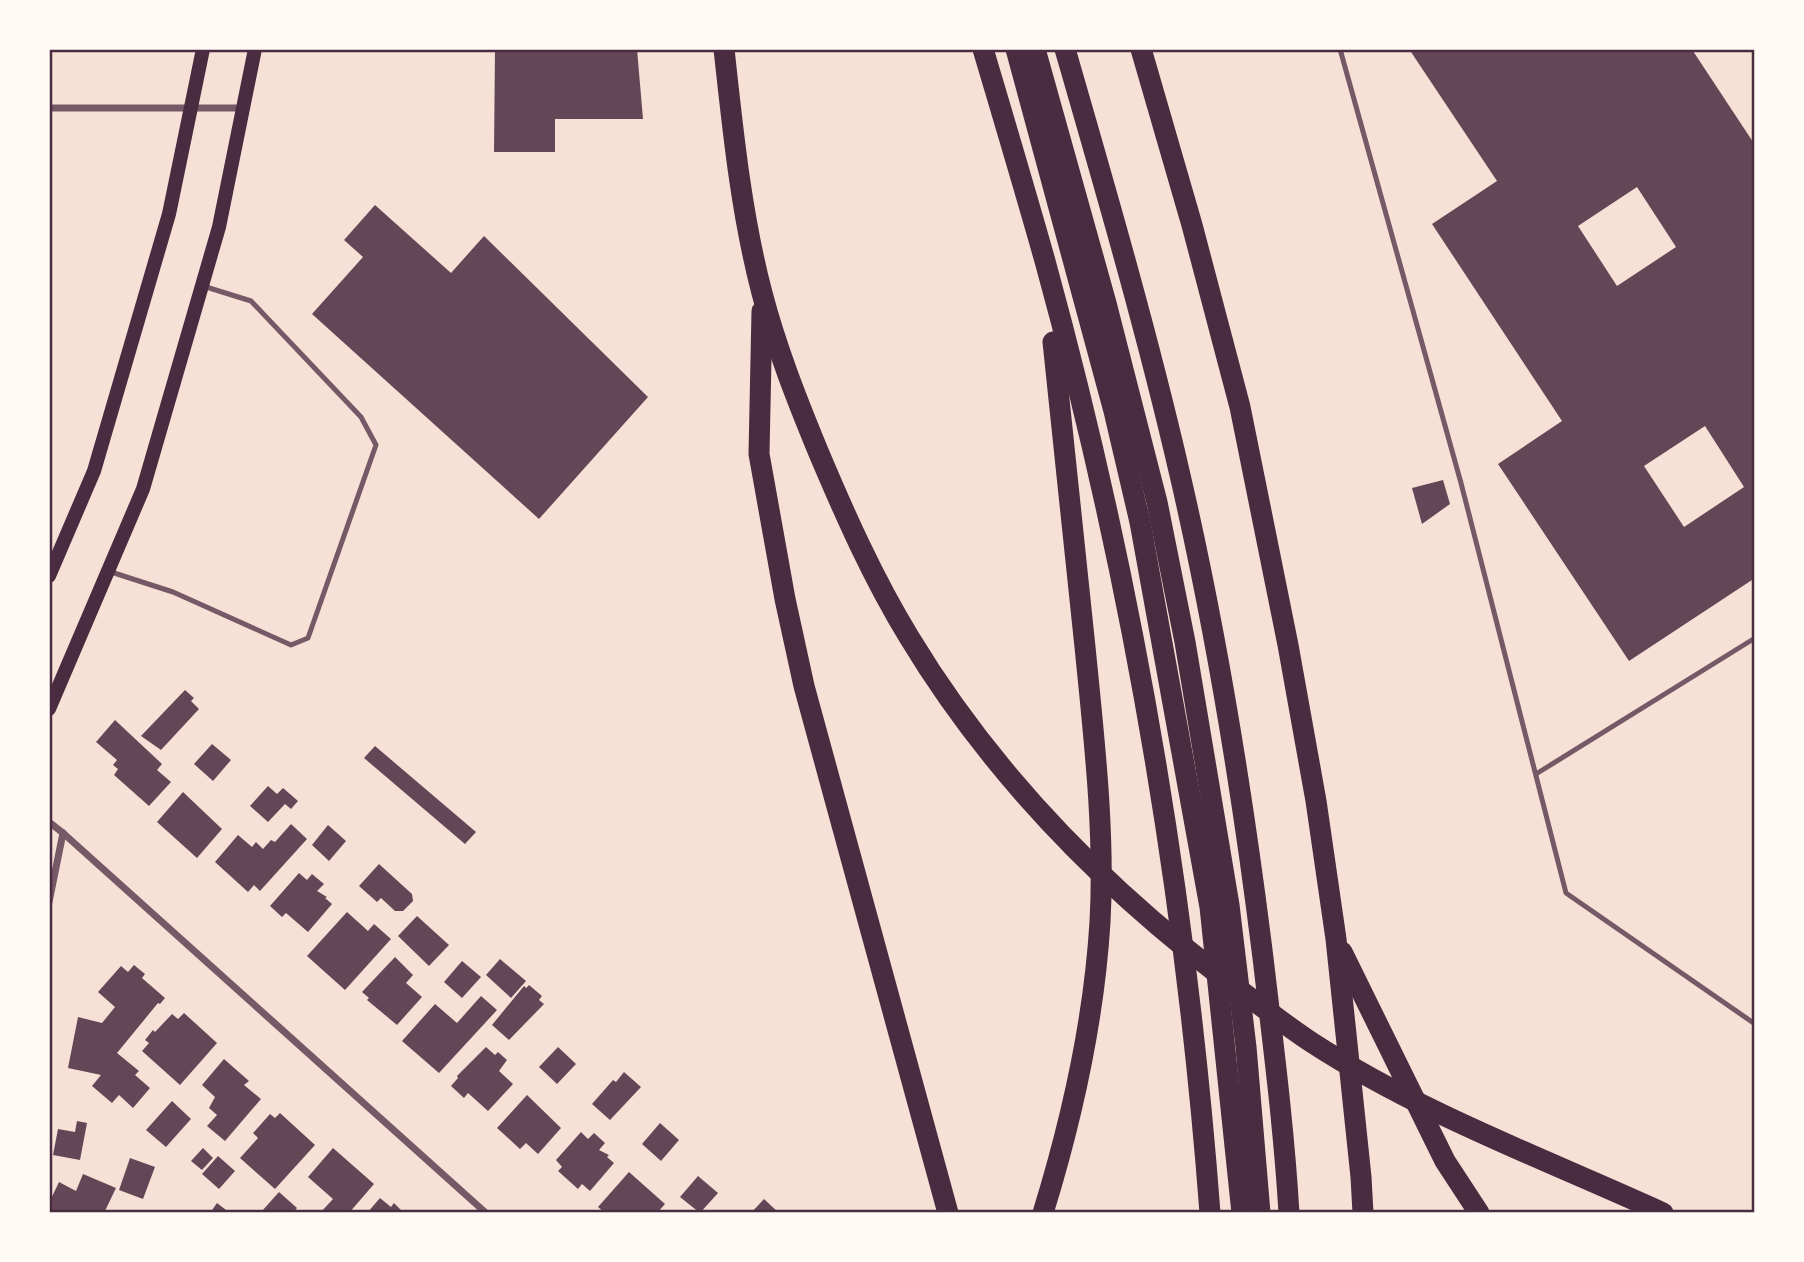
<svg xmlns="http://www.w3.org/2000/svg" width="1804" height="1262" font-family="Signika,sans-serif">
  <style>
    .building { fill: #644757; fill-rule: evenodd }
    .lines { fill: none; stroke-linecap: round; stroke-linejoin: round }
    .service { stroke: #755966; stroke-width: 5 }
    .minor { stroke: #755966; stroke-width: 7 }
    .secondary { stroke: #4a2c40; stroke-width: 14 }
    .motorway { stroke: #4a2c40; stroke-width: 21 }
    .neatline { fill: none; stroke: #4a2c40; stroke-width: 2.5 }
  </style>
  <rect width="100%" height="100%" fill="#f7e1d7"/>
  <g class="building">
    <path d="M495 49H637L643 119H555V152H494Z"/>
    <path d="M1409 49H1695L1693 51 1755 145V578L1629 661 1498 464 1562 421 1432 224 1497 181ZM1637 187 1676 247 1617 286 1578 226ZM1705 426 1744 487 1684 527 1644 466Z"/>
    <path d="M375 205 451 273 484 236 648 397 539 519 312 314 363 257 344 240Z"/>
    <path d="M1443 480 1450 504 1422 524 1412 488Z"/>
    <path d="M185 690 194 698 191 701 199 709 161 750 141 736Z"/>
    <path d="M115 720 162 764 157 770 171 782 149 806 114 775 118 769 113 765 117 760 96 742Z"/>
    <path d="M212 744 231 760 213 781 194 764Z"/>
    <path d="M375 746 476 832 465 844 364 758Z"/>
    <path d="M268 786 277 794 283 788 298 801 291 809 285 804 268 822 250 806Z"/>
    <path d="M183 792 222 829 197 858 157 822Z"/>
    <path d="M291 824 307 839 260 891 254 885 248 892 215 862 238 835 252 847 256 842 263 849 271 840 275 842Z"/>
    <path d="M328 825 346 841 329 861 312 845Z"/>
    <path d="M379 864 412 894 413 901 403 911H395L381 898 377 902 359 886Z"/>
    <path d="M299 873 307 880 312 874 324 884 317 891 327 897 325 898 332 904 308 932 286 913 282 917 270 906Z"/>
    <path d="M347 912 368 931 374 924 391 939 345 990 307 956Z"/>
    <path d="M417 916 449 945 429 966 398 936Z"/>
    <path d="M395 957 413 975 406 983 422 997 397 1025 367 1000 369 998 362 992Z"/>
    <path d="M500 959 526 981 511 998 486 975Z"/>
    <path d="M462 961 481 977 462 998 444 982Z"/>
    <path d="M134 965 145 974 142 978 165 998 160 1004 158 1003 117 1053 139 1071 135 1075 150 1088 133 1108 119 1095 112 1103 92 1086 101 1075 68 1068 78 1017 102 1023 115 1007 98 992 121 966 128 972Z"/>
    <path d="M529 985 542 996 539 1000 544 1004 509 1040 492 1025 524 986 526 988Z"/>
    <path d="M481 996 497 1010 439 1073 402 1041 435 1004 457 1023Z"/>
    <path d="M184 1013 217 1043 180 1085 142 1051 149 1043 145 1040 153 1030 155 1032 172 1014 178 1019Z"/>
    <path d="M486 1047 495 1055 498 1052 507 1060 499 1071 513 1084 488 1111 468 1093 464 1098 451 1086 458 1078 457 1076Z"/>
    <path d="M558 1047 576 1064 557 1084 539 1067Z"/>
    <path d="M224 1059 249 1081 244 1085 261 1099 225 1141 207 1126 217 1115 209 1108 215 1097 202 1085Z"/>
    <path d="M624 1072 641 1087 610 1120 592 1104 613 1080 616 1082Z"/>
    <path d="M527 1095 561 1128 538 1154 526 1143 520 1149 497 1128Z"/>
    <path d="M172 1101 191 1119 166 1147 146 1130Z"/>
    <path d="M280 1113 315 1145 275 1189 240 1158 258 1138 253 1133 270 1114 275 1118Z"/>
    <path d="M77 1121 87 1123 80 1160 53 1155 58 1129 75 1132Z"/>
    <path d="M660 1123 679 1140 661 1161 642 1144Z"/>
    <path d="M581 1132 588 1139 594 1133 605 1143 599 1150 609 1155 607 1157 614 1163 590 1191 582 1184 578 1189 558 1171 562 1167 556 1160Z"/>
    <path d="M203 1148 213 1158 202 1170 191 1161Z"/>
    <path d="M333 1148 374 1184 349 1213H320L333 1199 308 1177Z"/>
    <path d="M218 1156 235 1171 219 1189 202 1174Z"/>
    <path d="M130 1158 155 1167 143 1199 119 1190Z"/>
    <path d="M629 1172 665 1204 657 1213H605L598 1207Z"/>
    <path d="M83 1174 116 1188 104 1213H49V1203L59 1182 76 1191Z"/>
    <path d="M698 1176 718 1193 700 1213 680 1197Z"/>
    <path d="M279 1192 297 1208 293 1213H263L262 1211Z"/>
    <path d="M380 1198 391 1207 394 1203 401 1210 398 1213H367Z"/>
    <path d="M764 1199 779 1213H751Z"/>
    <path d="M217 1203 230 1213H210Z"/>
  </g>
  <g class="lines">
    <g class="service">
      <path d="M1340 49 1461 483 1566 893 1755 1024"/>
      <path d="M111 572 173 592 291 645 308 638 376 445 361 417 251 301 203 286"/>
      <path d="M1536 774 1755 638"/>
    </g>
    <g class="minor">
      <path d="M49 108H244"/>
      <path d="M49 822 63 833 486 1213"/>
      <path d="M49 902 63 833"/>
    </g>
    <g class="secondary">
      <path d="M49 576 94 471 169 214 203 49"/>
      <path d="M49 709 143 489 219 227 255 49"/>
    </g>
    <g class="motorway">
      <path d="M724 49C733 131 741 213 762 293 776 347 797 400 818 451 845 515 873 578 909 637 996 781 1118 902 1253 1000 1272 1014 1291 1029 1311 1042 1420 1113 1545 1159 1663 1213"/>
      <path d="M983 49C1004 120 1025 190 1045 261 1130 570 1186 894 1210 1213"/>
      <path d="M1016 49 1114 411 1140 522 1210 907 1242 1213"/>
      <path d="M1035 49 1106 303 1157 502 1185 642 1229 905 1246 1047 1260 1213"/>
      <path d="M1065 49C1106 191 1147 332 1180 475 1217 635 1243 796 1263 958 1273 1043 1284 1128 1289 1213"/>
      <path d="M1141 49 1192 225 1240 407 1288 645 1316 801 1336 939 1361 1177 1363 1213"/>
      <path d="M762 311 759 454 785 599 804 686 948 1213"/>
      <path d="M1342 952 1445 1161 1479 1213"/>
      <path d="M1043 1213C1072 1119 1094 1021 1100 922 1105 831 1094 738 1085 647 1074 545 1064 443 1053 342"/>
    </g>
  </g>
  <rect width="1804" height="1262" fill="none" stroke="#fffaf5" stroke-width="102"/>
  <rect x="51" y="51" width="1702" height="1160" class="neatline"/>
</svg>
